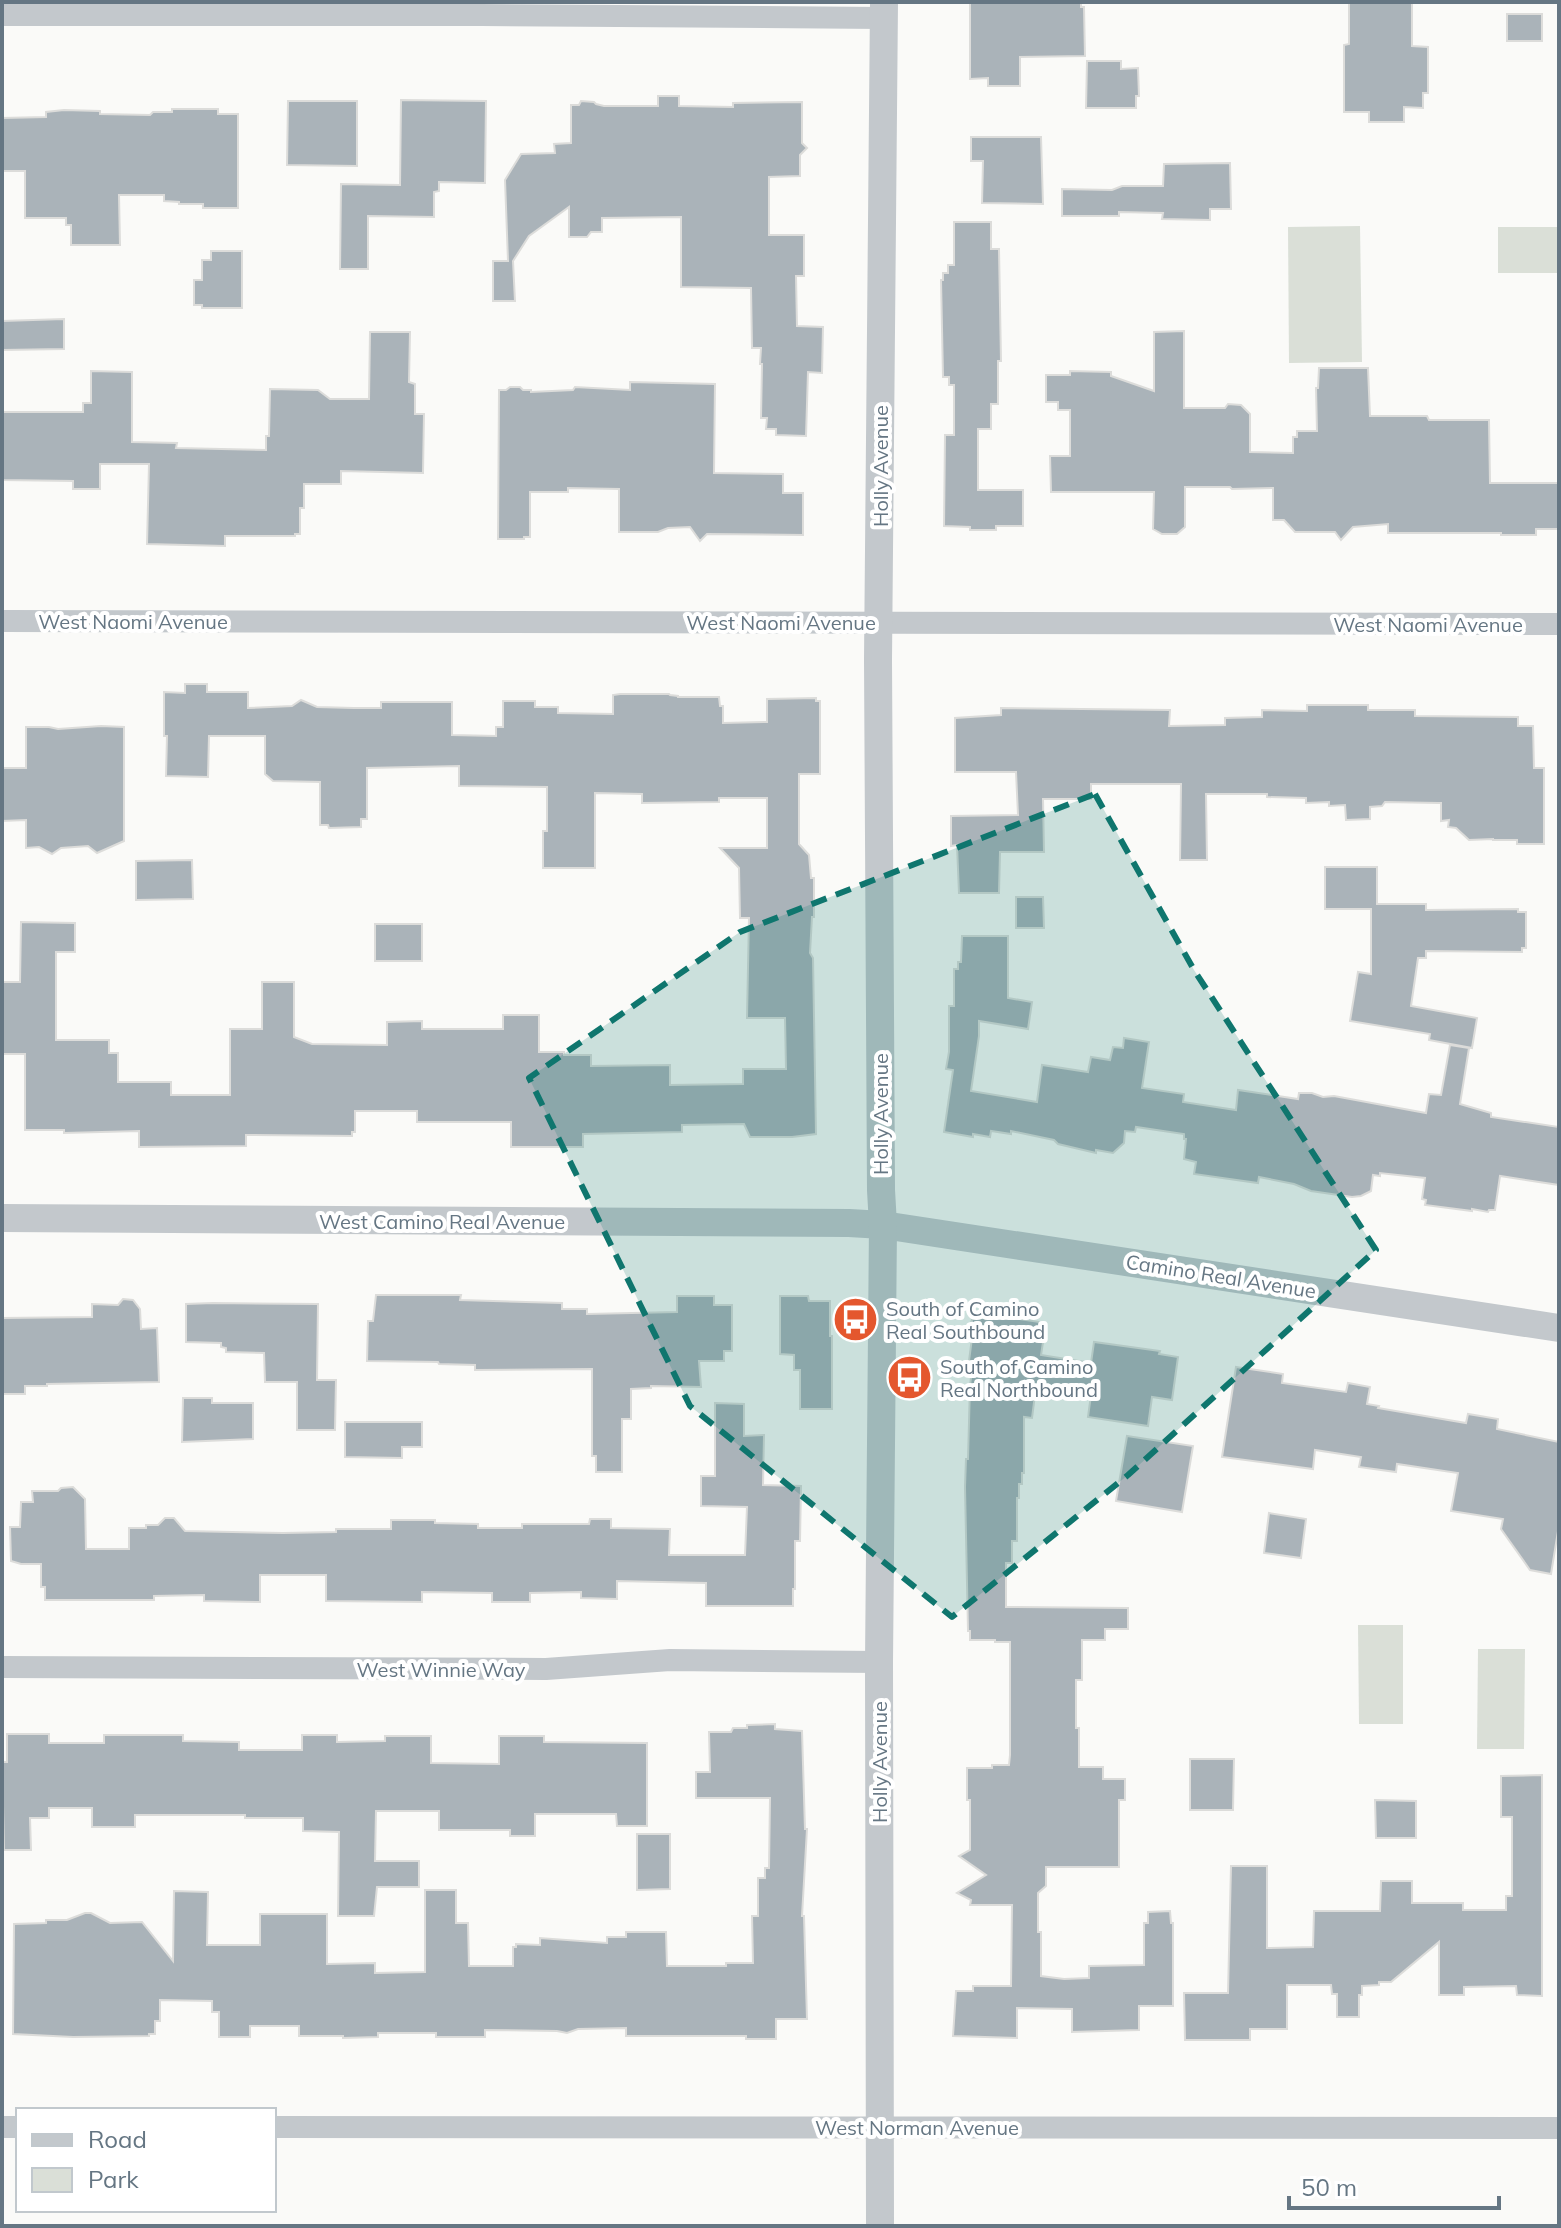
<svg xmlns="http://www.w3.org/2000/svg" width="1561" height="2228" font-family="Mulish,sans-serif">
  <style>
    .green { fill: #dadfd7 }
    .building { fill: #aab3b9; stroke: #dcdcda; stroke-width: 2 }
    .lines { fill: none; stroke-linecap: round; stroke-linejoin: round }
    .minor { stroke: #c3c8cc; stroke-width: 22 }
    .tertiary { stroke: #c3c8cc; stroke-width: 28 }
    .marked { fill: #0f766e; fill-opacity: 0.2; stroke: #0f766e; stroke-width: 6; stroke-dasharray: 16 10; stroke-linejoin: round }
    .labels { text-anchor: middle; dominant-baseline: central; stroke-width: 8; stroke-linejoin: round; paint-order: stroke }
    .street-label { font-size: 20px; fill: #657683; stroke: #fff }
    .poi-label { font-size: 20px; fill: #657683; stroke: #fff; text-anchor: start }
  </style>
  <rect width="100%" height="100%" fill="#fafaf8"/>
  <g class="green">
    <path d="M1360 226 1362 362 1289 363 1288 227Z"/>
    <rect x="1498" y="227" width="61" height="46"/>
    <path d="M1403 1625V1724H1359L1358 1625Z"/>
    <path d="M1478 1649H1525L1524 1749H1477Z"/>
  </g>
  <g class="building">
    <path d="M970 2H1081V7H1084L1085 56 1020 57V86H988V78L970 79Z"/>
    <path d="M1349 2H1412V46L1428 47V93H1423V108L1404 107V122H1369V112H1344V45L1349 44Z"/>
    <rect x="1507" y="14" width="35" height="27"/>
    <path d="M1087 61H1121V69L1138 68 1139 96H1136V108H1086Z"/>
    <path d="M658 96H679V106L733 107V103L802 102V143L807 148 800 155V176L769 177V235H804V276H796L797 326 823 327 822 373 808 372 806 436 776 435V429H766L767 418H761L762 364H760L761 348H752L751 288 681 287V217L602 218V232H591L587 237H569V207L529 236 513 261 515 301H493V261H508L505 180 521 154 555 153 554 144 571 143V105H579L581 101 594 102 596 104 604 106H658Z"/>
    <path d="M401 100 486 101 485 183 439 182V191L434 192V217L368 216V269H340L341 184 400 185Z"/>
    <path d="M288 101H357V166L287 165Z"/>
    <path d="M172 109H218V114H238V208H203V204H179V202L164 201V195H119L120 245H71V225H66V218H25V171H2V118L46 117V112L64 110 100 111V114L150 115 153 112H172Z"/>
    <path d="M971 137H1041L1043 204 982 203 983 161H971Z"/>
    <path d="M1230 163 1231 209H1210V220L1162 219 1163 213 1119 212V216H1062V189L1112 190 1122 186H1163L1164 164Z"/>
    <path d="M954 222H991V249H999L1001 361H998V404H991V429H978V490H1023V526H996V530H970V527L944 526 945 435H954V385H949V377H943L941 280H943V273H948V265H954Z"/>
    <path d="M211 251H242V308H202V305H194V280H202V260H211Z"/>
    <path d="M64 319V349L2 350V321Z"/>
    <path d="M1184 331V408H1225L1228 404 1241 405 1250 414V452L1293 453V437H1297V431H1317L1316 388H1318L1319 368H1368L1370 416H1427L1429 420H1489L1490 483H1559V529H1536V535H1501V533H1388V524L1353 527 1341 540 1335 532H1295L1284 520H1273V488L1232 489 1230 487H1185V527L1177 534H1162L1153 529 1154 492H1051L1050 456H1070V410H1058V402H1046V375H1070V371L1111 372V376L1154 391V332Z"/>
    <path d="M370 332H410L409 382 415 384V414H424L423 473 341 471V484H304V508H300V534H295V536H225V546L147 544 149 464H100V489H73V481L2 480V412H83V403H91V371L132 372V442L177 443 176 448 266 450V436H269L270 389 318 390 330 399H369Z"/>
    <path d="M630 382 715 384 714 473 783 474V493H803V535L707 534 700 541 690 527 668 528 658 532H619V489L568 488V492H530V537H524V539H498L499 390H506L510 387H520L523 390H531V392L573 390 575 387 630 390Z"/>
    <path d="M185 684H207V692H248V708L292 706 301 700 317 707 354 708H381V702H452V735L496 736V727H503V701H535V707H558V713L613 714V695L620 694H669L670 695 678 696V697H719L720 706H723V723L767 722V699L816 698V701H820V774H799V844L809 855 811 878H814V917H812L810 953 813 958 816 1134 792 1137H750L744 1124 682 1125V1132L583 1134V1147H511V1122H417V1111H355V1132H352V1136L246 1135V1146L139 1147V1131L64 1133V1130H25V1054H2V982H20L21 922 75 923V952H56V1040H109V1053H118V1082H171V1095H230V1029H262V982H294V1037L312 1044 387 1045V1022L422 1021V1029H503V1015H539V1052H564V1055H591V1066L670 1065V1085L743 1084V1069H786L785 1018H747L749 918H740L739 868 720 848H767V798H719V802L642 803V794L595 793V868H543V831H547V787L459 786V766L367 768V819H361V827L329 828 328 825H320V782L273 781 265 774V736H209L208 777 166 776 167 736H164V692L185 693Z"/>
    <path d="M1307 705H1368V710H1415V716L1518 717V726H1533L1534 768H1544V844H1517V840H1493V839L1469 840 1456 828 1448 827 1449 820 1441 821V803H1438L1385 802 1382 806 1370 807V819L1346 820 1345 805 1329 806V802L1306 803V798L1267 797V794H1206L1207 860H1180L1181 784H1091V799H1043L1044 852H1000L999 893H959L957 845 951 846V816L1018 815 1016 772H955V718L1001 715V708L1170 710 1169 726 1225 725V718L1262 717V710L1307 711Z"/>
    <path d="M101 726 124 727V841L97 853 88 846 61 848 52 854 39 847 26 848V820L2 821V768H26V727H49L58 729Z"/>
    <path d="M192 860 193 899 136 900V861Z"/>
    <path d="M1325 867H1377V904H1426V910L1518 909V912H1526V948H1522V952L1426 951V958H1418L1411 1006 1477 1018 1472 1048 1429 1040 1430 1034 1350 1021 1358 972 1371 974V909H1325Z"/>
    <path d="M1016 897H1043L1044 928H1016Z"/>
    <rect x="375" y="924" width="47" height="37"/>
    <path d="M962 936H1008V998L1032 1002 1028 1029 979 1021V1036L971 1091 1037 1102 1042 1065 1088 1072 1091 1057 1110 1060 1113 1047 1123 1048 1124 1038 1149 1042 1142 1088 1184 1094 1183 1102 1236 1110 1238 1090 1298 1099 1299 1093H1312L1323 1097 1334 1096 1426 1113 1429 1094 1441 1095 1450 1045 1469 1048 1460 1104 1491 1113V1117L1559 1127V1185L1500 1176 1495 1210H1489L1488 1212 1472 1209V1211L1425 1205 1426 1200 1422 1199 1425 1178 1380 1173V1176L1373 1175 1371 1191 1361 1196 1352 1197 1311 1191 1294 1184 1259 1177 1258 1183 1194 1174 1196 1162 1184 1159 1186 1139H1184V1134L1136 1127 1135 1132 1125 1131 1124 1143 1113 1153 1096 1150V1153L1058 1144 1054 1140 1011 1131V1134L991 1131 990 1137 973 1134V1137L944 1132 953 1070 946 1069 949 1052V1006H954V969H958V962H961Z"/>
    <path d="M376 1295H461L460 1300 562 1303V1309H587V1314L677 1312V1296H714V1305H732V1351H724V1361H699L701 1387 651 1386V1388L631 1389V1419H622V1472H596V1456H592V1369L475 1370V1365L439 1364 438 1362 367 1361 368 1321H373Z"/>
    <path d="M780 1296H808L809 1301H830V1336H832V1409H800V1370H794V1355L780 1354Z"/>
    <path d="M123 1299 133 1300 140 1309 141 1329 157 1328 159 1382 47 1384V1386H25V1394H2V1318L92 1317V1304L118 1305Z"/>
    <path d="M213 1303 318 1304 317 1380H336L335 1430H297V1382H265L264 1353 226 1352V1348L221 1347V1343L186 1342V1304Z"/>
    <path d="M973 1312 1046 1323 1041 1355 1091 1363 1094 1342 1160 1351 1159 1354 1178 1357 1172 1400 1152 1397 1148 1426 1088 1417 1091 1395 1036 1387 1032 1418 1024 1417V1473H1022V1484H1019V1498H1017V1541H1012V1563H1006V1607L1128 1608V1629H1105V1640H1082V1680H1076V1728H1079V1767H1103V1779H1125V1800H1119V1867H1046V1886L1038 1893V1932H1041V1976L1064 1979 1089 1978V1966L1144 1965V1923H1148V1912L1170 1911 1171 1923H1173V2006H1139V2030L1072 2032V2009L1017 2008V2038L953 2036 956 1991H973V1986H1011L1012 1905H970L971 1900 957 1893 986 1875 959 1856 970 1850V1800H967V1768H992V1765H1009L1010 1755V1642H995V1640H970V1631H968L965 1487 966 1459H968L970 1386 973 1361H969L972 1338H969Z"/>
    <path d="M1236 1367 1283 1374 1282 1383 1346 1392 1348 1383 1370 1387 1367 1404 1379 1406 1378 1408 1466 1423 1468 1414 1498 1419 1497 1429 1559 1442V1525L1551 1574 1530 1570 1501 1529 1503 1519 1451 1511 1458 1473 1397 1464 1396 1472 1359 1467 1361 1457 1315 1450 1313 1469 1222 1457Z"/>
    <path d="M183 1398H212V1403H253V1439L182 1442Z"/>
    <path d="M715 1403 744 1404V1436L764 1435 763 1485 801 1486 800 1541H795V1589H793V1606H706V1583L617 1581V1599L581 1598V1592L530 1593V1602H492V1593L422 1592V1602L326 1601V1575H260V1602L204 1601V1595L154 1596V1600H45V1587H41V1564H21L11 1561 10 1527H20L21 1502H33L32 1491H58L61 1488 73 1487 85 1499 86 1549H129V1528H146V1525H158L165 1518H174L185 1531 283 1533 336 1532V1529H391V1520H435V1523L478 1524V1528H522V1524H589L590 1519H611V1528L670 1529 669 1555H745L747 1507 701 1506V1476H715Z"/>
    <path d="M345 1422H422V1447H402V1458L345 1457Z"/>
    <path d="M1127 1436 1193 1446 1182 1512 1116 1501Z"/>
    <path d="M1269 1513 1306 1519 1301 1558 1264 1553Z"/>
    <path d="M775 1724V1729L802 1731 805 1829H807L802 1916H804L807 2019H776V2039H746V2036H626V2028L578 2029 567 2033 557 2031 485 2030V2037H436V2033H378V2037L343 2038V2036H299V2026H250V2037H219V2012H212V2001L160 2000V2021H155V2034H149V2036L73 2037 13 2034 14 1924 46 1923V1920H67L85 1913H91L110 1923 142 1922 173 1961 174 1891 208 1892 207 1945H260V1914H327V1964L375 1963V1973L425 1972V1890H456V1923H468L469 1966H513V1947H516V1944L540 1945V1938L607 1943V1937H626V1932H666L667 1966H726V1963H753L752 1916H758V1878H765V1868H769L770 1798H696V1772H710L709 1732H731L733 1728H747V1725Z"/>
    <path d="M7 1734H49V1743H104V1735H183V1741L239 1742V1750H302V1735H337V1742L385 1741V1736H431V1763L499 1764V1736H544V1742L647 1743V1826H617L616 1814H535V1836H510V1830H439V1811H376L375 1861H419V1887H377L374 1916H338L339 1832 303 1831V1818H245V1815H135V1827H92V1808H49V1818H30L31 1850H4L2 1762H7Z"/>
    <path d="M1190 1759H1234L1233 1810H1190Z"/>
    <path d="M1542 1775V1996L1517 1995 1516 1986 1464 1987V1995H1439V1942L1391 1982H1379V1985L1362 1986V1995H1359V2017H1337V1994H1332L1331 1985H1287V2029H1250V2040H1185L1184 1993H1228L1231 1866H1267V1948L1313 1947 1314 1911H1380L1381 1881H1412V1903H1463V1910H1506V1896H1512V1817H1501V1776Z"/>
    <path d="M1375 1800 1416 1801V1838H1376Z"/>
    <path d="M637 1834H670V1889L637 1890Z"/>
  </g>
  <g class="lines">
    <g class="minor">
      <path d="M2 15H481L883 18"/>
      <path d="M2 621 1559 624"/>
      <path d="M2 1667 546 1669 670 1660 879 1662"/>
      <path d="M2 2127H18"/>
      <path d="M274 2127 1559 2128"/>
    </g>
    <g class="tertiary">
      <path d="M2 1218 849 1223 883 1225 1559 1328"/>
      <path d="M880 2226 879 1662 883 1225 881 1190 878 660 884 2"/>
    </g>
  </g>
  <path class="marked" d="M1095 794 1194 970 1376 1250 1128 1475 952 1617 690 1406 529 1078 740 932Z"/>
  <defs>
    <symbol id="bus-disc" viewBox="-11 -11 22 22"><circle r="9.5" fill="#e4572e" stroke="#fff"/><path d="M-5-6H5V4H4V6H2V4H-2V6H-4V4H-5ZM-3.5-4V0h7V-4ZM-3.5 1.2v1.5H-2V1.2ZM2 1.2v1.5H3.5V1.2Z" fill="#fff"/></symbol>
  </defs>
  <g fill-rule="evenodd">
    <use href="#bus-disc" x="830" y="1294" width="51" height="51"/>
    <use href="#bus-disc" x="884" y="1352" width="51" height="51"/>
  </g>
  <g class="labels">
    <g class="street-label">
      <text transform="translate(880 466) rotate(-90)">Holly Avenue</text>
      <text x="133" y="621">West Naomi Avenue</text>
      <text x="781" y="622">West Naomi Avenue</text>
      <text x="1428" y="624">West Naomi Avenue</text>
      <text transform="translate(880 1114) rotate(-90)">Holly Avenue</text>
      <text x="442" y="1221">West Camino Real Avenue</text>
      <text transform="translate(1221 1276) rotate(9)">Camino Real Avenue</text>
      <text x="441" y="1669">West Winnie Way</text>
      <text transform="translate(879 1762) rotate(-90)">Holly Avenue</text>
      <text x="917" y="2127">West Norman Avenue</text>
    </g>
    <g class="poi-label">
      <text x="886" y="1308">South of Camino<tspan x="886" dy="23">Real Southbound</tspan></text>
      <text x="940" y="1366">South of Camino<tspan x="940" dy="23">Real Northbound</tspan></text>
    </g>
  </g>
  <rect width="1561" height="2228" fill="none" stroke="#657683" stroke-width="8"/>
  <rect x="16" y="2108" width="260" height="104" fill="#ffffff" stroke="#c1c8cd" stroke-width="2"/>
  <rect x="32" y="2134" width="40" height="12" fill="#c3c8cc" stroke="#c1c8cd" stroke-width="2"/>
  <text x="88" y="2148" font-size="24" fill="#657683">Road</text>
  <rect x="32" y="2168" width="40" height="24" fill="#dadfd7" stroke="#c1c8cd" stroke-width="2"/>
  <text x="88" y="2188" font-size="24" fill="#657683">Park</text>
  <path d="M1289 2196v12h210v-12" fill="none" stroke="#657683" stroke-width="4"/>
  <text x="1301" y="2196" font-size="24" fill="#657683" stroke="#ffffff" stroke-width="6" paint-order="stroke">50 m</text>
</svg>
